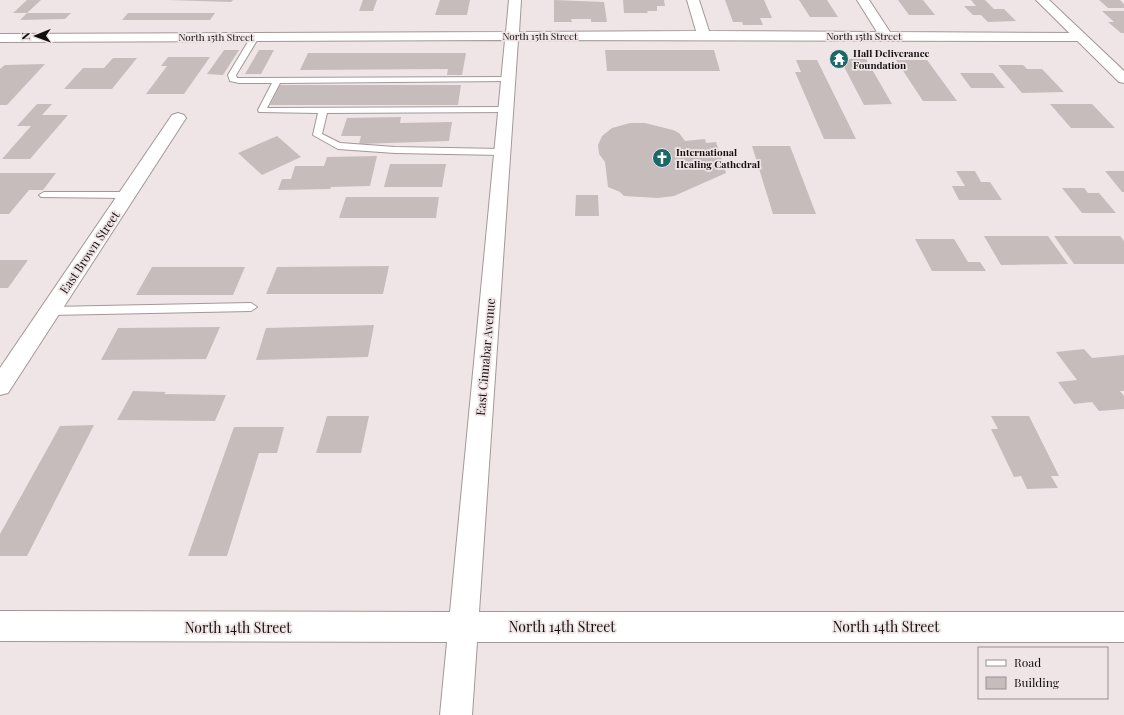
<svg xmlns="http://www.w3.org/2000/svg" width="1124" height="715" font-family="'Playfair Display',serif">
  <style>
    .building { fill: #c7bcbc }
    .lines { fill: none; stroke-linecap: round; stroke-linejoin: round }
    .lane-casing { stroke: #a29898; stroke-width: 2 }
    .street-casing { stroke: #a29898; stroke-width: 2 }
    .secondary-casing { stroke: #a29898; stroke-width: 2 }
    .lane { fill: #fff; fill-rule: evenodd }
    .street { fill: #fff; fill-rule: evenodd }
    .secondary { fill: #fff; fill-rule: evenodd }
    .labels { text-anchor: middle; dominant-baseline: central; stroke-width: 3.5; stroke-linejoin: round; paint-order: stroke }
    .far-street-label { font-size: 10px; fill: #130f0f; stroke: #f0e5e6 }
    .far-poi-label { font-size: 10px; font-weight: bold; fill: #130f0f; stroke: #f0e5e6; text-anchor: start }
    .street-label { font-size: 12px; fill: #130f0f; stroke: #f0e5e6 }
    .near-street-label { font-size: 14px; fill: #130f0f; stroke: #f0e5e6 }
  </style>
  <rect width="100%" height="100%" fill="#f0e5e6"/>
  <g class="building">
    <path d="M27 0H41L27 13H13Z"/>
    <path d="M167 0H233L231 2Z"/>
    <path d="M363 0H377L373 11H359Z"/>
    <path d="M440 0H470L467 15H435Z"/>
    <path d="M554 0 604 2 607 22H591V19H571L572 22H554Z"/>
    <path d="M623 0H664L665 6H657V11H647L648 13H624Z"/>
    <path d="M725 0H764L772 18H760L763 25H743L742 22H733Z"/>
    <path d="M799 0H827L838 17H810Z"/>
    <path d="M898 0H923L935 15H909Z"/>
    <path d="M971 0H985L994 9H1004L1016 21 988 22 981 15H973L964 6H976Z"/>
    <path d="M1099 0H1120L1124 4V8H1108Z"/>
    <path d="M1102 11H1124V33H1121L1108 22H1114Z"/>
    <path d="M27 13H71L65 19 20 20Z"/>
    <path d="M128 13H215L210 20H122Z"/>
    <path d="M224 50H239L223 75 207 74Z"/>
    <path d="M259 50H274L261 74H245Z"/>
    <path d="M605 50H714L720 71H607Z"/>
    <path d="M308 53H466L462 75H447L448 69 300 70Z"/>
    <path d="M168 57H210L184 94H146L167 66H161Z"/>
    <path d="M113 58H137L112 89H64L83 68H104Z"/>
    <path d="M840 59H866L892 104 864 105Z"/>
    <path d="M796 60H817L856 139H824L795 72H801Z"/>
    <path d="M896 60H927L957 101H923Z"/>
    <path d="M45 64 7 105H0V69L5 65Z"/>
    <path d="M998 65H1023L1027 69H1042L1064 92 1022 93Z"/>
    <path d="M960 73H993L1005 88H971Z"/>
    <path d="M280 85H461L458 105H270Z"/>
    <path d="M37 104H52L42 115H68L30 159H2L31 126H17Z"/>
    <path d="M1050 104H1092L1115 128H1071Z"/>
    <path d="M401 117 400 123 452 122 449 141 359 144 361 136H341L347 118Z"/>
    <path d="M630 123H645L673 130 679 133 685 141 705 139 706 143 716 142 726 173 674 196 658 198 624 196 620 192 608 187 605 162 599 154 598 145 602 136 612 128Z"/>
    <path d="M277 136 301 157 262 175 238 153Z"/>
    <path d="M752 146H790L816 214H773Z"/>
    <path d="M377 156 370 186 331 187 330 189 278 190 282 179H291L295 166H324L327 157Z"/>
    <path d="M390 164H446L442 187H384Z"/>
    <path d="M956 171H975L981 182H990L1002 200H959L952 186H965Z"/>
    <path d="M1105 171H1124V192H1122Z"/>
    <path d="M0 173H56L43 190H29L9 214H0Z"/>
    <path d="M1062 188H1084L1088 193H1099L1116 213H1082Z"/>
    <path d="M576 195H598L599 216H575Z"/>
    <path d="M346 197H439L436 218H339Z"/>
    <path d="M984 236H1048L1068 264 1001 265Z"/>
    <path d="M1054 236H1120L1124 241V264H1074Z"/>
    <path d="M915 239H954L968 262H980L986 271H932Z"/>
    <path d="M0 260H28L8 288H0Z"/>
    <path d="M389 266 383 294H266L277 267Z"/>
    <path d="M152 267H245L233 295H136Z"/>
    <path d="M374 325 368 357 256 360 266 328Z"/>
    <path d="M220 327 206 359 101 360 118 328Z"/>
    <path d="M1084 349 1092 358 1124 355V391H1120L1124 396V409L1099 411 1092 402 1074 404 1058 382 1077 380 1056 352Z"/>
    <path d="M133 391 166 392 164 394 226 395 215 421 117 420Z"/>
    <path d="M327 416H369L361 453H316Z"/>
    <path d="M991 416H1029L1059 476H1051L1058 488 1027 489 1021 476 1014 477 991 429H998Z"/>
    <path d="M94 425 27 556H0V534L60 426Z"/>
    <path d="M234 427H284L277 453H259L227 556H188Z"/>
  </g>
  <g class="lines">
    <defs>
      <g id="lane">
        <path d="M252 35 259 37 236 75 237 78 510 77V81H507L280 83 267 108 505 107 508 108V112L327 113 322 134 340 143 395 147 501 149 505 152 501 155 395 153 338 149 313 135 318 113 259 112 258 110 272 83H239L230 81 228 75Z"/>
        <path d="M44 192H126L131 195 126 198 41 197 39 195Z"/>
        <path d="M251 303 257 307 251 311 50 315 46 314 44 311 46 308 50 307Z"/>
      </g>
      <g id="street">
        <path d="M509 0H521L519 32 696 31 687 0H699L709 31 877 32 857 0H869L890 32 1080 33 1085 34 1087 37 1085 40 1080 41 518 40 479 612H1124V642H477L472 715H440L447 642 0 641V611L450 612 505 40 0 42V34L506 32Z"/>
        <path d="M178 113 184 115 186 118 8 393 0 395V368L172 115Z"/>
      </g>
      <path id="secondary" d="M1036 0H1049L1124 71V83L1119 82Z"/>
    </defs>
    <use href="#lane" class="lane-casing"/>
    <use href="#street" class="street-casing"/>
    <use href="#secondary" class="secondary-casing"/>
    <use href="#lane" class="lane"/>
    <use href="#street" class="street"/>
    <use href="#secondary" class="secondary"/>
  </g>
  <defs>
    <symbol id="temple-disc" viewBox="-11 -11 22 22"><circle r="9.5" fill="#1b6868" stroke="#f0e5e6"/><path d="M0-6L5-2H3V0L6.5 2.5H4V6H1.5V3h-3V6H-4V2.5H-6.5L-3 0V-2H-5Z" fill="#fff"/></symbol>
    <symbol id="church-disc" viewBox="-11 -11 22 22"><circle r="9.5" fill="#1b6868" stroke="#f0e5e6"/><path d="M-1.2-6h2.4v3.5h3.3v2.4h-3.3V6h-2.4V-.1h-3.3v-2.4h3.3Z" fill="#fff"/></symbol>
  </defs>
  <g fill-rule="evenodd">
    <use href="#temple-disc" x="828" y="48" width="22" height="22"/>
    <use href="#church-disc" x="651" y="147" width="22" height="22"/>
  </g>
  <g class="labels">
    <g class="far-street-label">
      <text x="540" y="36">North 15th Street</text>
      <text x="864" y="36">North 15th Street</text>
      <text x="216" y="37">North 15th Street</text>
    </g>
    <g class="far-poi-label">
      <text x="853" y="53">Hall Deliverance<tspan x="853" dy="12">Foundation</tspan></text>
      <text x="676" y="152">International<tspan x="676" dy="12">Healing Cathedral</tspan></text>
    </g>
    <g class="street-label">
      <text transform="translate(89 252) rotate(-56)">East Brown Street</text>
      <text transform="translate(485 357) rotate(-85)">East Cinnabar Avenue</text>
    </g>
    <g class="near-street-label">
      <text x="562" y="626">North 14th Street</text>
      <text x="886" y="626">North 14th Street</text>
      <text x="238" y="627">North 14th Street</text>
    </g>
  </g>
  <rect x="978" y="647" width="130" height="52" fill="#f0e5e6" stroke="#988f90"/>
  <rect x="986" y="660" width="20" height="6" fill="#ffffff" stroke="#988f90"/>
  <text x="1014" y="667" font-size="12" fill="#130f0f">Road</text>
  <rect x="986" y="677" width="20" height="12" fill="#c7bcbc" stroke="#988f90"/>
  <text x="1014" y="687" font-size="12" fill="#130f0f">Building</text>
  <g transform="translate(36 36) rotate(269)" stroke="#f0e5e6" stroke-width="3" paint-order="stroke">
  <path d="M0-3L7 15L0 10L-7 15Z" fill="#130f0f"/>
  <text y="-6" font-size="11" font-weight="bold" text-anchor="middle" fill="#130f0f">N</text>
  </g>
</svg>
